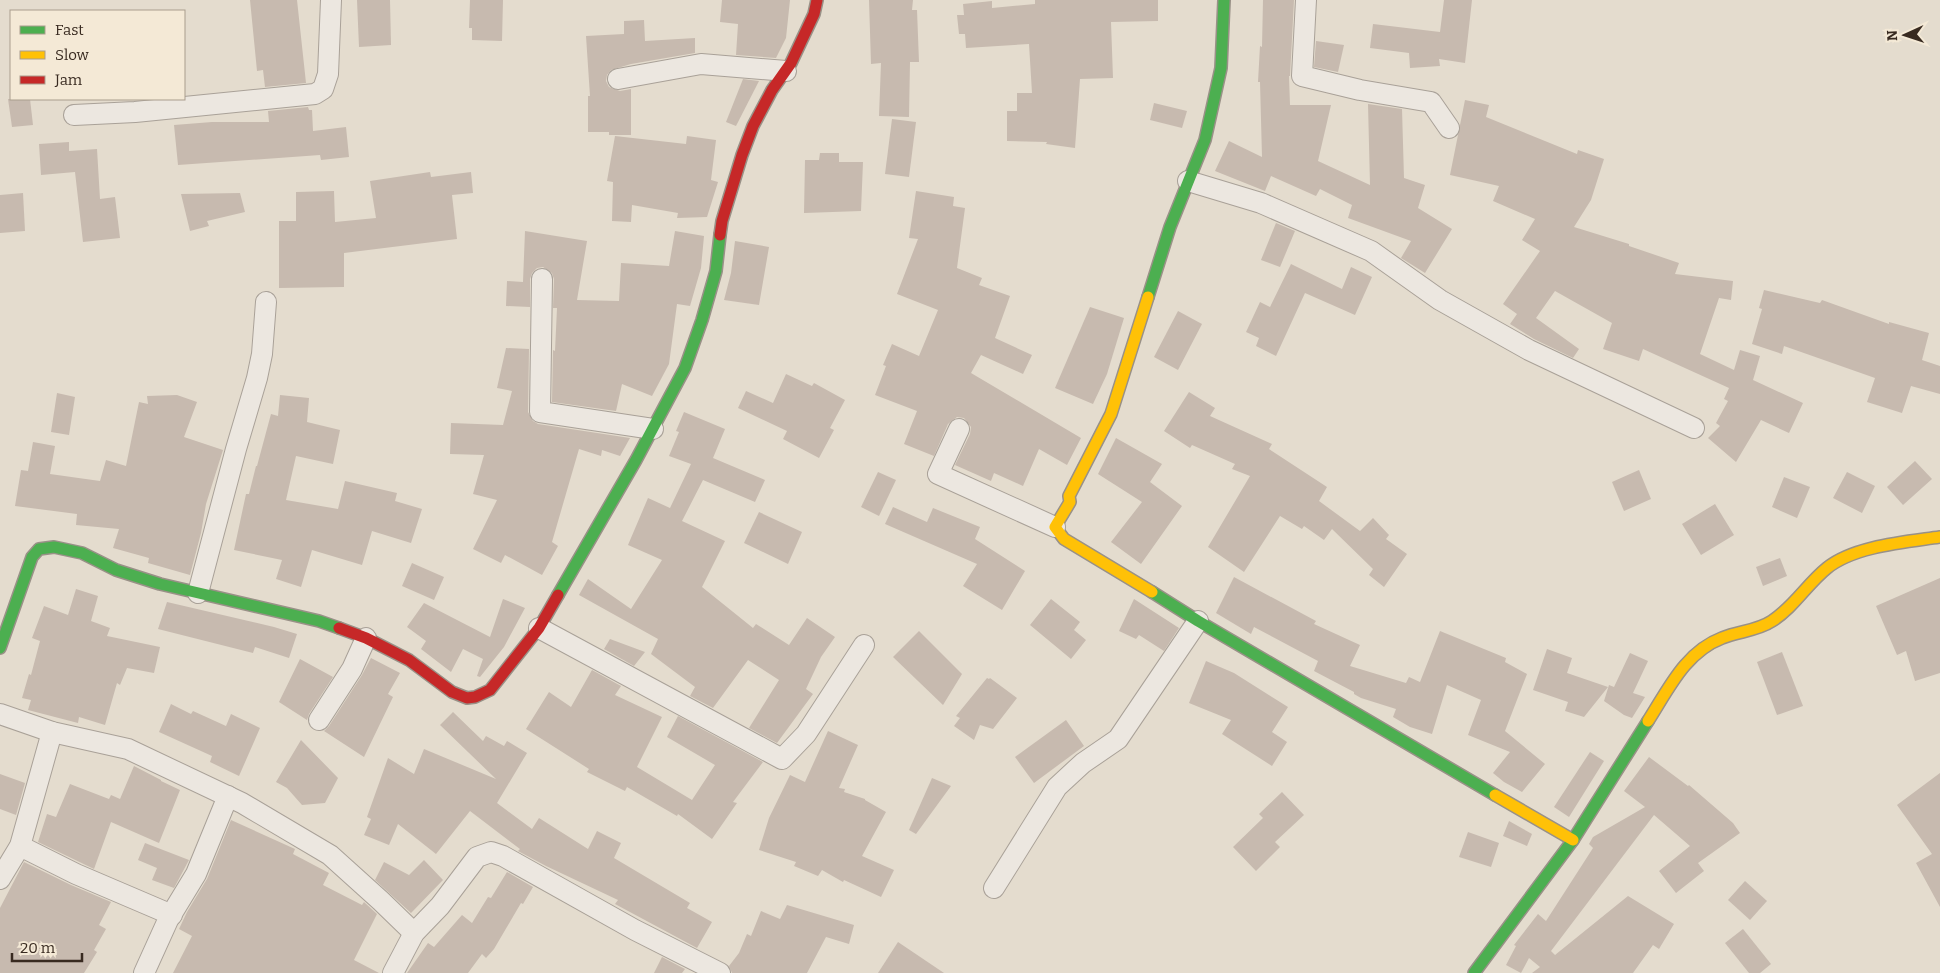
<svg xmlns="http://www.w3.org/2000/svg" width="1940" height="973" font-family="Bitter,serif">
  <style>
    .building { fill: #c7baaf }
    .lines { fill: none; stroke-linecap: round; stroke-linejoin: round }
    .street-casing { stroke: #a9a198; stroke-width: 22 }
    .fast-casing { stroke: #999187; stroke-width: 14 }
    .slow-casing { stroke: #999187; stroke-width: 14 }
    .jam-casing { stroke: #999187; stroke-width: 14 }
    .street { stroke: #ece7e0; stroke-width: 20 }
    .fast { stroke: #4caf50; stroke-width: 11 }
    .slow { stroke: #ffc107; stroke-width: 11 }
    .jam { stroke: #c62828; stroke-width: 11 }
  </style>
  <rect width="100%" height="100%" fill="#e4dcce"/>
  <g class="building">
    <path d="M250 0H297L306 83 265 87 263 70 257 71Z"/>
    <path d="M357 0H390L391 45 359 47Z"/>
    <path d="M470 0H503L502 41 472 40V28H469Z"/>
    <path d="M722 0H790L786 38 776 58 736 55 738 24 720 22Z"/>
    <path d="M869 0H913L912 10H917L919 62H910L909 117 879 116 881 63 871 64Z"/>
    <path d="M1035 0H1158V21L1111 22 1113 78 1080 79 1075 148 1046 144 1047 142 1007 141V111H1017V93H1032L1029 44 966 48 965 34H959L957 15H964L963 4 992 1V8L1035 4Z"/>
    <path d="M1263 0H1294L1290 76H1289L1290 105H1331L1318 161 1370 185 1368 104 1402 109 1404 178 1425 185 1418 208 1452 229 1425 273 1401 258 1411 241 1348 218 1352 205 1320 189 1316 196 1271 176 1265 191 1215 171 1229 141 1262 157 1260 82H1258L1260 46 1262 47Z"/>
    <path d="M1444 0H1472L1465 63 1439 59 1440 66 1410 68 1409 53 1370 48 1373 24 1440 32Z"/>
    <path d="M644 20 645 41 695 38V53L631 64 611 70 607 75 606 81 609 87 620 91 631 89V135H609V132H588V96H590L586 36 624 34V21Z"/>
    <path d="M1316 41 1344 45 1338 72 1314 67Z"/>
    <path d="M743 79 759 81 736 126 726 122Z"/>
    <path d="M8 99H30L33 125 12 127Z"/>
    <path d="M1465 100 1489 105 1486 117 1577 154 1578 150 1604 159 1591 200 1574 227 1629 244V246L1679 263 1675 274 1733 281 1731 300 1719 298 1700 354 1734 370 1740 350 1760 356 1753 380 1803 403 1789 433 1761 420 1736 462 1708 438 1720 426 1716 423 1728 401 1724 399 1729 388 1643 349 1639 361 1603 349 1612 323 1555 291 1536 318 1579 349 1573 358 1534 339 1510 324 1517 314 1503 304 1540 251 1522 240 1535 219 1493 201 1499 186 1450 175Z"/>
    <path d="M1154 103 1187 111 1182 128 1150 120Z"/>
    <path d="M308 107 309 110H312L313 131 346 127 349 157 321 160 320 155 178 165 174 125 212 122H269L268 111Z"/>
    <path d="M892 119 916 122 909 177 885 174Z"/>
    <path d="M615 136 686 144 687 136 716 140 711 180 718 182 707 217 677 218 678 213 632 205 631 222 612 221 613 182 607 181Z"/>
    <path d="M69 142V151L97 149 100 199 115 197 120 238 83 242 75 172 41 175 39 144Z"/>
    <path d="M820 153H839V162H863L861 211 804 213 805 160H819Z"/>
    <path d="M430 172 431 177 471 172 473 193 452 195 457 239 344 253V287L279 288V221H296V192L334 191 335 222 376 218 370 181Z"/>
    <path d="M916 191 954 197 953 206 965 208 957 268 982 278 979 285 1010 296 995 338 1032 355 1023 374 981 355 971 373 1081 438 1067 465 1039 449 1023 486 994 473 991 481 955 465 970 434 971 427 964 418 957 417 948 424 934 456 904 444 917 411 875 395 886 366 883 365 892 344 919 356 938 310 897 294 918 239 909 238Z"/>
    <path d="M23 193 25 231 0 233V195Z"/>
    <path d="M240 193 245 212 207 221 209 226 190 231 181 194Z"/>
    <path d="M1276 223 1295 231 1280 267 1261 260Z"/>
    <path d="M525 231 587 241 577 300 619 301 621 263 669 266 675 231 704 236 701 268 690 306 677 304 669 364 652 396 622 384 616 411 552 402 553 350 555 351 557 308H553L554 279 552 273 543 267 537 268 532 273 530 279V307L506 306 507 281 523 282Z"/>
    <path d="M735 241 769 247 759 305 724 300 731 273Z"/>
    <path d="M1291 264 1342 289 1351 267 1372 277 1355 315 1305 293 1276 356 1256 346 1259 338 1246 332 1260 302 1270 307Z"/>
    <path d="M1764 290 1820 303 1822 300 1889 324V322L1929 333 1922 360 1940 366V394L1911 386 1902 413 1867 402 1875 378 1784 346 1782 354 1752 344 1762 309 1759 308Z"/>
    <path d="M1090 307 1124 318 1107 374 1093 404 1055 388Z"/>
    <path d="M1178 311 1202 324 1178 370 1154 357Z"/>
    <path d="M506 348 529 349 528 412 533 421 538 424 630 438 620 456 602 450 601 456 579 449 552 542 558 546 542 575 505 555 501 563 473 549 497 500 473 494 484 455 450 454 451 423 503 425 512 391 497 388Z"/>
    <path d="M786 374 812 386 814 383 845 400 830 428 834 430 819 458 783 439 787 431 738 408 746 391 773 403Z"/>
    <path d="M1189 392 1215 408 1210 416 1272 444 1269 449 1327 487 1319 501 1360 531 1373 518 1389 535 1386 539 1407 554 1384 587 1369 575 1373 569 1332 529 1324 540 1304 526 1302 529 1280 516 1244 572 1208 547 1250 476 1232 469 1235 464 1192 445 1190 448 1164 431Z"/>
    <path d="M57 393 75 397 69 435 51 432Z"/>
    <path d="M177 395 197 402 184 437 223 450 206 504 201 533 190 575 148 563 149 558 113 548 119 529 76 525 77 514 15 506 21 470 28 471 33 442 55 446 50 474 100 481 106 460 126 466 139 402 148 404 147 396Z"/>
    <path d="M280 395 309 398 307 422 340 430 333 464 296 456 286 500 338 509 345 481 397 493 395 501 422 509 411 543 372 531 362 565 312 550 301 587 276 579 282 560 234 550 246 494H249L256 466H257L271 414 278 416Z"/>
    <path d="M684 412 725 429 713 458 765 480 755 502 703 480 682 521 725 541 702 587 753 628 756 624 789 645 807 618 835 637 821 657 806 689 813 694 777 743 749 728 779 680 748 660 713 708 690 696 695 687 651 654 658 639 579 595 588 579 631 609 662 560 628 545 648 498 670 508 691 464 669 456 679 432 676 431Z"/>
    <path d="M1116 438 1162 464 1150 482 1182 506 1141 564 1111 542 1142 502 1098 474Z"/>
    <path d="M1915 461 1932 479 1903 505 1887 487Z"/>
    <path d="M1639 470 1651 499 1624 511 1612 482Z"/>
    <path d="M878 472 896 480 879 516 861 507Z"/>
    <path d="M1847 472 1875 486 1862 513 1833 498Z"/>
    <path d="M1784 477 1810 487 1797 518 1772 507Z"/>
    <path d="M1715 504 1734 535 1701 555 1682 524Z"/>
    <path d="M893 507 927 522 933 508 980 527 975 539 1025 571 1002 610 963 586 977 564 885 524Z"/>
    <path d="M759 512 802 532 788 564 744 543Z"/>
    <path d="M1780 558 1787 576 1763 586 1756 567Z"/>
    <path d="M412 563 444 577 434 600 402 586Z"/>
    <path d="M1234 577 1316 621 1314 624 1360 645 1350 666 1406 683 1409 677 1420 682 1440 631 1506 658 1505 662 1527 674 1505 731 1545 764 1522 792 1504 782 1493 773 1510 752 1468 735 1481 700 1447 685 1432 734 1410 727 1393 717 1396 709 1361 698 1354 694V692L1314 671 1318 661 1254 627 1251 634 1216 613Z"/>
    <path d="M1940 578V673L1915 681 1906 651 1897 655 1876 606Z"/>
    <path d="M76 589 98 596 91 621 110 628 107 636 160 647 154 673 127 668 120 685 117 683 105 725 79 717 78 723 28 710 31 700 22 698 29 674 31 675 40 641 32 638 44 606 68 615Z"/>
    <path d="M503 599 525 608 504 647 480 677 477 676 483 659 463 649 451 672 421 649 426 641 407 627 424 603 490 637Z"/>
    <path d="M1051 599 1080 622 1074 630 1086 640 1071 659 1030 625Z"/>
    <path d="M1134 599 1179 628 1164 651 1139 635 1136 639 1119 631Z"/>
    <path d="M167 602 274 627 297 634 289 658 255 647 253 653 158 629Z"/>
    <path d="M919 631 962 674 943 705 893 657Z"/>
    <path d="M610 639 645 652 634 666 604 649Z"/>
    <path d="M1547 649 1572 658 1567 673 1608 687 1584 717 1565 711 1568 702 1533 690Z"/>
    <path d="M1782 652 1803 706 1777 715 1757 662Z"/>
    <path d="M1630 653 1648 661 1633 693 1645 697 1632 718 1624 715 1604 701 1609 685 1614 687Z"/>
    <path d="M371 658 400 673 388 694 393 697 364 757 324 731 329 726 362 675Z"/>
    <path d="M300 659 333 677 309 714 307 720 279 702Z"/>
    <path d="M1206 661 1234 673 1288 707 1272 732 1287 742 1272 766 1222 734 1231 720 1189 703Z"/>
    <path d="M592 670 621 686 615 695 662 717 637 767 692 800 715 765 667 737 678 716 763 762 733 802 737 803 712 839 678 814 677 816 627 787 625 791 587 772 589 769 526 729 549 692 571 707Z"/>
    <path d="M987 678 989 679 990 678 1017 698 993 729 980 725 974 740 954 726 960 718 956 716Z"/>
    <path d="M171 704 191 714 193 711 226 726 231 714 260 728 239 776 210 762 212 756 159 732Z"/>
    <path d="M453 712 483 741 486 736 504 746 507 741 527 753 497 803 532 829 539 818 588 849 597 831 621 843 614 858 690 903 687 908 712 922 697 948 615 904 618 900 546 866 518 851 520 849 470 811 436 854 398 824 389 845 364 835 371 819 367 817 388 758 414 774 424 749 496 779 440 725Z"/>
    <path d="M1066 720 1084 746 1034 783 1015 757Z"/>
    <path d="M828 731 858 745 839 788 845 789 844 792 865 799V800L886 812 862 856 894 870 881 897 844 880 843 882 822 870 818 876 794 866 796 862 759 850 769 818 790 775 805 782Z"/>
    <path d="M301 740 338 778 325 803 302 805 287 788 276 782Z"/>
    <path d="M1590 752 1604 761 1569 817 1554 807Z"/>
    <path d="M1649 757 1688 786 1689 785 1733 823 1740 833 1698 863 1704 871 1676 893 1659 871 1690 846 1654 815 1551 951 1555 955 1628 896 1674 924 1659 949 1653 945 1633 973H1532L1540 967 1529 958 1521 973 1506 965 1516 946 1514 945 1538 914 1546 921 1593 848 1589 844 1593 837 1645 807 1624 791Z"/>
    <path d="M134 766 161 780V781L180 790 159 843 111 822 94 869 38 842 47 814 56 817 70 784 109 799 111 795 120 799Z"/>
    <path d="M1940 773V907L1916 863 1932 854 1897 805Z"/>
    <path d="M0 774 25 783 16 815 0 809Z"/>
    <path d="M932 778 951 786 916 834 909 830Z"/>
    <path d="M1282 792 1304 815 1275 842 1280 847 1256 871 1233 847 1263 818 1259 814Z"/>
    <path d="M231 820 295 849 293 854 329 873 323 885 362 905 364 902 377 914 354 960 379 973H173L192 936 179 929 187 912 207 879Z"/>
    <path d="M1509 821 1532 834 1527 846 1503 836Z"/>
    <path d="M1468 832 1499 843 1491 867 1459 857Z"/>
    <path d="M145 843 189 860 174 888 152 880 157 868 138 860Z"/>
    <path d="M424 860 443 880 411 913 375 880 384 862 409 875Z"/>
    <path d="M24 862 71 885 111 902 99 925 106 929 94 950 97 952 84 973H0V908Z"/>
    <path d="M507 872 533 887 523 904 521 903 494 949 486 958 482 954 468 973H407L428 943 434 947 462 915 472 923 488 897 491 898Z"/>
    <path d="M1745 881 1767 901 1750 920 1728 900Z"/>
    <path d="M787 905 854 925 849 944 826 937 807 973H732L729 966 739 953 747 934 751 936 761 911 780 919Z"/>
    <path d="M1743 929 1771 964 1760 973H1749L1725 943Z"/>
    <path d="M898 942 944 973H878Z"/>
    <path d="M662 957 685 969 682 973H654Z"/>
  </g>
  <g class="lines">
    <defs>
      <g id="street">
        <path d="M1306 0 1302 76 1360 90 1431 102 1449 128"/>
        <path d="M618 79 701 64 786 71"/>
        <path d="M74 115 135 112 315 94 323 89 328 74 331 0"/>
        <path d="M1188 181 1261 203 1371 251 1440 300 1529 350 1694 428"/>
        <path d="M542 279 540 412 653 429"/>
        <path d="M959 429 938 474 1055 527"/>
        <path d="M198 593 236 449 257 378 262 354 266 302"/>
        <path d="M539 628 782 759 806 734 864 645"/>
        <path d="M0 714 52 732 128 749 242 803 330 855 381 901 414 933"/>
        <path d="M319 720 352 669 366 638"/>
        <path d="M20 846 76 874 172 915"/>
        <path d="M0 879 20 846 52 732"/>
        <path d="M994 888 1057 787 1083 763 1118 739 1198 621"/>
        <path d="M144 973 168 920 196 874 228 796"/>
        <path d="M393 973 414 933 440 906 477 857 491 852 503 856 635 930 720 973"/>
      </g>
      <g id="fast">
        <path d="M1148 297 1170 227 1205 140 1221 68 1224 0"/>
        <path d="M1152 592 1198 621 1495 795"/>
        <path d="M558 595 636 460 685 368 702 320 716 271 720 235"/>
        <path d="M0 648 32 557 39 549 54 547 82 553 116 570 160 584 319 621 339 628"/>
        <path d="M1474 973 1573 840 1648 721"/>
      </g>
      <g id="slow">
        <path d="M1148 297 1111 414 1069 496 1070 502 1055 527 1064 539 1152 592"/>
        <path d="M1648 721C1668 690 1685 652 1722 638 1739 631 1757 631 1772 621 1794 607 1807 584 1827 568 1854 546 1906 542 1940 537"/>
        <path d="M1495 795 1573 840"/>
      </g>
      <g id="jam">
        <path d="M720 235 722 221 742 155 753 126 772 90 791 63 814 14 817 0"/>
        <path d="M339 628 366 638 409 660 452 692 467 698 475 697 490 690 539 628 558 595"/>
      </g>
    </defs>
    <use href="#street" class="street-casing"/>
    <use href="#fast" class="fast-casing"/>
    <use href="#slow" class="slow-casing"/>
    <use href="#jam" class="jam-casing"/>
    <use href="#street" class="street"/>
    <use href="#fast" class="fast"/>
    <use href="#slow" class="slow"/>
    <use href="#jam" class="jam"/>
  </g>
  <rect x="10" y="10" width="175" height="90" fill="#f4e9d6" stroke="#a99d8d"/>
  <rect x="20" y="26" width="25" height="8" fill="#4caf50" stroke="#a99d8d"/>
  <text x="55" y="35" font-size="15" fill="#382a20">Fast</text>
  <rect x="20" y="51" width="25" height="8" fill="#ffc107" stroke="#a99d8d"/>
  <text x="55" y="60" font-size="15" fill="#382a20">Slow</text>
  <rect x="20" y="76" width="25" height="8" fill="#c62828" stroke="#a99d8d"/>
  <text x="55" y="85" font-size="15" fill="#382a20">Jam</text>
  <g transform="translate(1905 35) rotate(267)" stroke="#f4e9d6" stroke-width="4" paint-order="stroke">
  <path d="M0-4L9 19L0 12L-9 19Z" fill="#382a20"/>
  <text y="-8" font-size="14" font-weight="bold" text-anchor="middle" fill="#382a20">N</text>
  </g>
  <path d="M12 953v8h70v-8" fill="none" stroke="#382a20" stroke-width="2.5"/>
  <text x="20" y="953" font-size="15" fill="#382a20" stroke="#f4e9d6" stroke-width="4" paint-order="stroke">20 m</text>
</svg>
